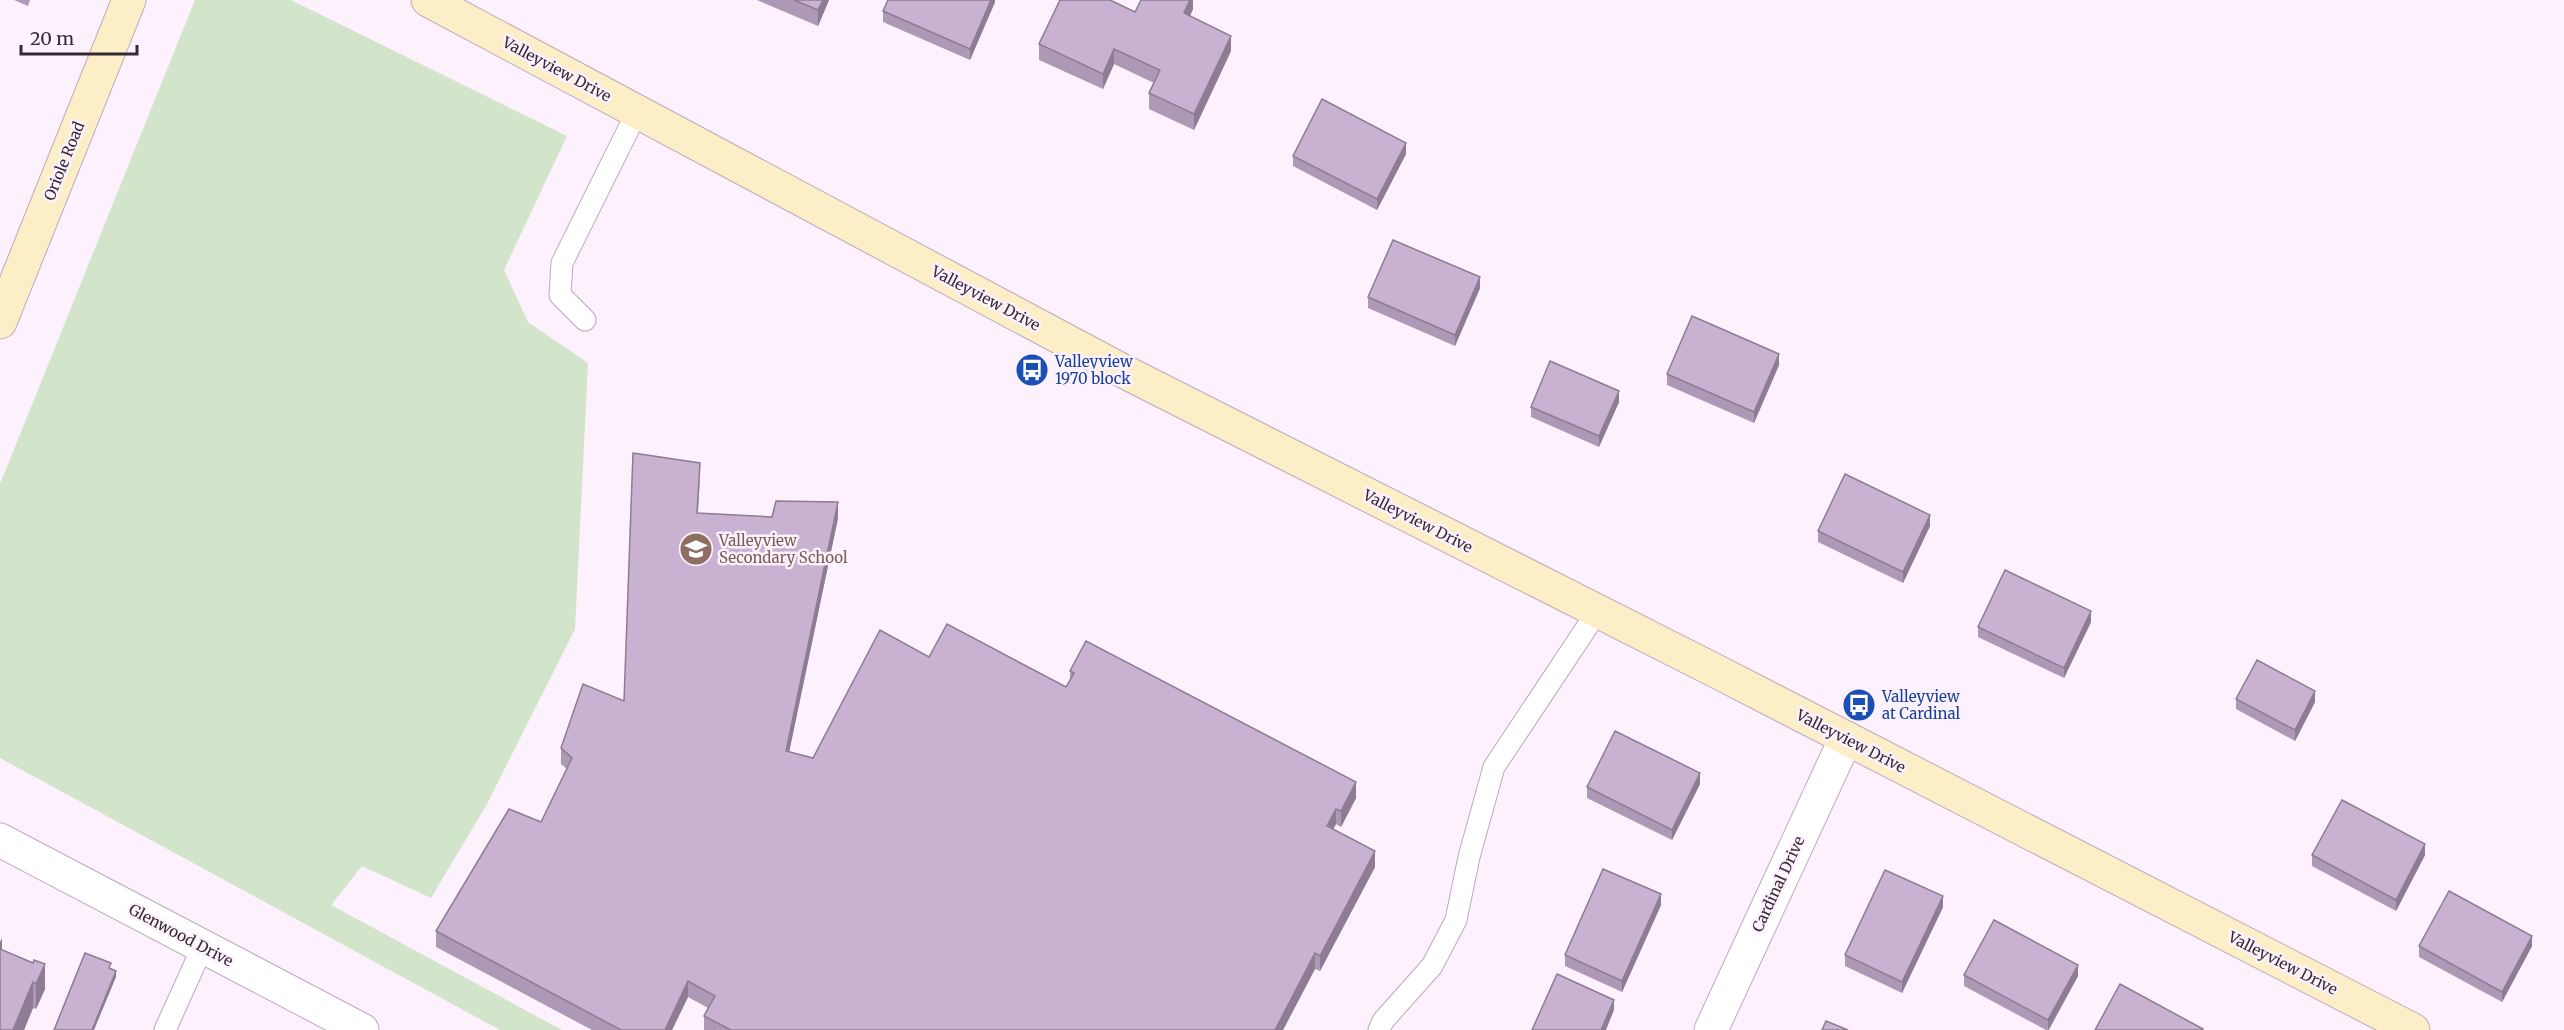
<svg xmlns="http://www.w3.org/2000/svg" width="2564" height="1030" font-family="Merriweather,serif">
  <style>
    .green { fill: #d2e4c9 }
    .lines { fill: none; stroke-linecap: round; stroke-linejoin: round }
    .lane-casing { stroke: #bda9bd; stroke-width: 23 }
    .street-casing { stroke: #bda9bd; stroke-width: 35 }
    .secondary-casing { stroke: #bda9bd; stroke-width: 35 }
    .lane { stroke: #fff; stroke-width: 21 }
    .street { stroke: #fff; stroke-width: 33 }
    .secondary { stroke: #fceec6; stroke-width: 33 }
    .wall { fill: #ad98b5 }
    .shaded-wall { fill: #8d7c93 }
    .building { fill: #c9b1d2; stroke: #8d7c93; stroke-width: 1.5 }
    .labels { text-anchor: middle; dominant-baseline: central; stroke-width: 5; stroke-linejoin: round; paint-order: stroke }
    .street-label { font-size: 15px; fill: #332b33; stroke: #fef1fe }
    .transit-label { font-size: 15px; fill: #164399; stroke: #fef1fe; text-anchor: start }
    .education-label { font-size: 15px; fill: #785e54; stroke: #fef1fe; text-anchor: start }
  </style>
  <rect width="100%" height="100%" fill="#fef1fe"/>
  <path class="green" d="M195 0H291L567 136 504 270 528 322 588 363 575 629 487 804 431 898 362 866 331 905 562 1030H500L0 758V484Z"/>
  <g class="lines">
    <defs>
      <g id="lane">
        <path d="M585 320 560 295 562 263 637 112"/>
        <path d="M165 1030 203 946"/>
        <path d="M1379 1030 1383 1021 1432 966 1456 920 1469 857 1494 767 1597 612"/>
      </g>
      <g id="street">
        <path d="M0 840 362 1030"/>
        <path d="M1711 1030 1846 738"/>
      </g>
      <g id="secondary">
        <path d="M428 0 1123 371 1712 669 2413 1030"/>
        <path d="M0 322 129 0"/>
      </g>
    </defs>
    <use href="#lane" class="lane-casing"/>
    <use href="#street" class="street-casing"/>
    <use href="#secondary" class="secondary-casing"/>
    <use href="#lane" class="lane"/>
    <use href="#street" class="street"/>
    <use href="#secondary" class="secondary"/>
  </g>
  <g class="wall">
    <path d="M14 0H30L28 6Z"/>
    <path d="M757 0H829L818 26Z"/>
    <path d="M995 0V2L970 60 883 22V11Z"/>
    <path d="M1193 0V9L1190 16 1231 51 1194 130 1149 109V93L1154 83 1114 64 1103 89 1039 60V44L1135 12Z"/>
    <path d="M1406 154 1377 210 1293 166V156Z"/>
    <path d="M1480 288 1455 346 1368 308V297Z"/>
    <path d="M1779 365 1754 423 1667 385V374Z"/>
    <path d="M1619 402 1599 447 1531 417V407Z"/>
    <path d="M700 478 698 513 772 517 838 518 789 752 813 758 929 657 1066 687 1070 680V671L1356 798 1341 827 1336 824 1333 829 1375 867 1320 971 1315 969 1283 1030H704V1016L708 1008 688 997 672 1030H592L436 947V931L541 822 567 769 561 764V748L624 701Z"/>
    <path d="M1930 526 1903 583 1818 542V531Z"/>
    <path d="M2091 622 2064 678 1978 637V627Z"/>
    <path d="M2236 699 2315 702 2295 741 2236 709Z"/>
    <path d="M1700 784 1672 840 1587 798V787Z"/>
    <path d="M2312 855H2425L2396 911 2312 866Z"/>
    <path d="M1661 905 1622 992 1565 966V955Z"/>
    <path d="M1943 907 1902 993 1845 966V955Z"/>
    <path d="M2419 946H2532L2502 1002 2419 957Z"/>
    <path d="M2 950 45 989 36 1009 33 1008 24 1030H0Z"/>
    <path d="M1964 975 2078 976 2049 1030H2046L1964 986Z"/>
  </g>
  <g class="shaded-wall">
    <path d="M823 0H829L818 26V10Z"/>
    <path d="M991 0H995V2L970 60V49Z"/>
    <path d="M1190 0H1193V9L1184 29V13Z"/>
    <path d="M1231 36V51L1194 130V114Z"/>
    <path d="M1114 49V64L1103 89V74Z"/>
    <path d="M1406 143V154L1377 210V199Z"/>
    <path d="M1480 277V288L1455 346V335Z"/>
    <path d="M1779 354V365L1754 423V412Z"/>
    <path d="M1619 391V402L1599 447V436Z"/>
    <path d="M838 502V518L786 767V751Z"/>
    <path d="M1930 515V526L1903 583V572Z"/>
    <path d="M2091 611V622L2064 678V668Z"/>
    <path d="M2315 691V702L2295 741V730Z"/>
    <path d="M1700 773V784L1672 840V830Z"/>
    <path d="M1356 782V798L1341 827V811Z"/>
    <path d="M1336 809V824L1327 842V826Z"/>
    <path d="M2425 844V855L2396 911V900Z"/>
    <path d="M1375 851V867L1320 971V956Z"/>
    <path d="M1661 894V905L1622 992V981Z"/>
    <path d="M1943 896V907L1902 993V982Z"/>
    <path d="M2532 936V946L2502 1002V992Z"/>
    <path d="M2 938V963L0 967V942Z"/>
    <path d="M1315 953V969L1283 1030H1275Z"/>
    <path d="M45 964V989L36 1009V984Z"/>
    <path d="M2078 965V976L2048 1030V1020Z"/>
    <path d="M116 971V977L94 1030H92Z"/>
    <path d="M688 981V997L672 1030H665Z"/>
    <path d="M33 982V1008L24 1030H13Z"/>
    <path d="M1614 1000V1010L1606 1030H1601Z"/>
  </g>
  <g class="building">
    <path d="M794 0H823L818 10Z"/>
    <path d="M888 0H991L970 49 883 11Z"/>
    <path d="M1060 0H1110L1135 12 1141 0H1190L1184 13 1231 36 1194 114 1149 93 1160 70 1114 49 1103 74 1039 44Z"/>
    <path d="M1322 99 1406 143 1377 199 1293 156Z"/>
    <path d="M1393 240 1480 277 1455 335 1368 297Z"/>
    <path d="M1692 316 1779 354 1754 412 1667 374Z"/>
    <path d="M1550 361 1619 391 1599 436 1531 407Z"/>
    <path d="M633 453 700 463 697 513 772 517 776 501 838 502 786 751 813 758 880 630 929 657 947 624 1066 687 1074 673 1070 671 1086 641 1356 782 1341 811 1336 809 1327 826 1375 851 1320 956 1315 953 1275 1030H731L704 1016 715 996 688 981 665 1030H621L436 931 509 809 541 822 572 758 561 748 583 684 624 701Z"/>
    <path d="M1845 474 1930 515 1903 572 1818 531Z"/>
    <path d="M2005 570 2091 611 2064 668 1978 627Z"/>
    <path d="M2257 660 2315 691 2295 730 2236 699Z"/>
    <path d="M1615 731 1700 773 1672 830 1587 787Z"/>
    <path d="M2342 800 2425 844 2396 900 2312 855Z"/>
    <path d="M1603 869 1661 894 1622 981 1565 955Z"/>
    <path d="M1885 870 1943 896 1902 982 1845 955Z"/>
    <path d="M2449 891 2532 936 2502 992 2419 946Z"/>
    <path d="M1994 920 2078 965 2048 1020 1964 975Z"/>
    <path d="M0 949 33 963 34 960 45 964 36 984 33 982 13 1030H0Z"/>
    <path d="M85 953 111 963 109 968 116 971 92 1030H54Z"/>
    <path d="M1557 974 1614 1000 1601 1030H1532Z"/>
    <path d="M2120 984 2203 1029 2202 1030H2095Z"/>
    <path d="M1826 1021 1848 1030H1822Z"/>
  </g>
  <defs>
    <symbol id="bus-disc" viewBox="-11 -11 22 22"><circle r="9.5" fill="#1a4fb4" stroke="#fef1fe"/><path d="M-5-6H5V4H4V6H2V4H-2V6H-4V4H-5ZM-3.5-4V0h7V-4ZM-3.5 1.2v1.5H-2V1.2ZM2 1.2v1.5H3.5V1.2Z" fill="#fff"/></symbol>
    <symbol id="school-disc" viewBox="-11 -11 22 22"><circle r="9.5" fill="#8d6e63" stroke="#fef1fe"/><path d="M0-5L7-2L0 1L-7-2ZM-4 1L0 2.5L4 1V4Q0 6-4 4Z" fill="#fff"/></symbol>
  </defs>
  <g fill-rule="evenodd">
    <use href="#bus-disc" x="1013" y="351" width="38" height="38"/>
    <use href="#school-disc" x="677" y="530" width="38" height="38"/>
    <use href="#bus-disc" x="1840" y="686" width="38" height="38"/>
  </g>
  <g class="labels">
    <g class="street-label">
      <text transform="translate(557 69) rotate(28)">Valleyview Drive</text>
      <text transform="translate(64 161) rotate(-68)">Oriole Road</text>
      <text transform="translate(986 298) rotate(28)">Valleyview Drive</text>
      <text transform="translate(1418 521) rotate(27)">Valleyview Drive</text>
      <text transform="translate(1851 741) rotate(27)">Valleyview Drive</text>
      <text transform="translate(1778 884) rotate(-65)">Cardinal Drive</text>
      <text transform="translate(181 935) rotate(28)">Glenwood Drive</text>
      <text transform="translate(2283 963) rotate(27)">Valleyview Drive</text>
    </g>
    <g class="transit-label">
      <text x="1055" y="361">Valleyview<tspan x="1055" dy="17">1970 block</tspan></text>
      <text x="1882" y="696">Valleyview<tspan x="1882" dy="17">at Cardinal</tspan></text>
    </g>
    <g class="education-label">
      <text x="719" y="540">Valleyview<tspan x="719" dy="17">Secondary School</tspan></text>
    </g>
  </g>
  <path d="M21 45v9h116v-9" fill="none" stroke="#332b33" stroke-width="3"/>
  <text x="30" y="45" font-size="18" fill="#332b33" stroke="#fef1fe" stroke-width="4.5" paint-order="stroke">20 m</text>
</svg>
